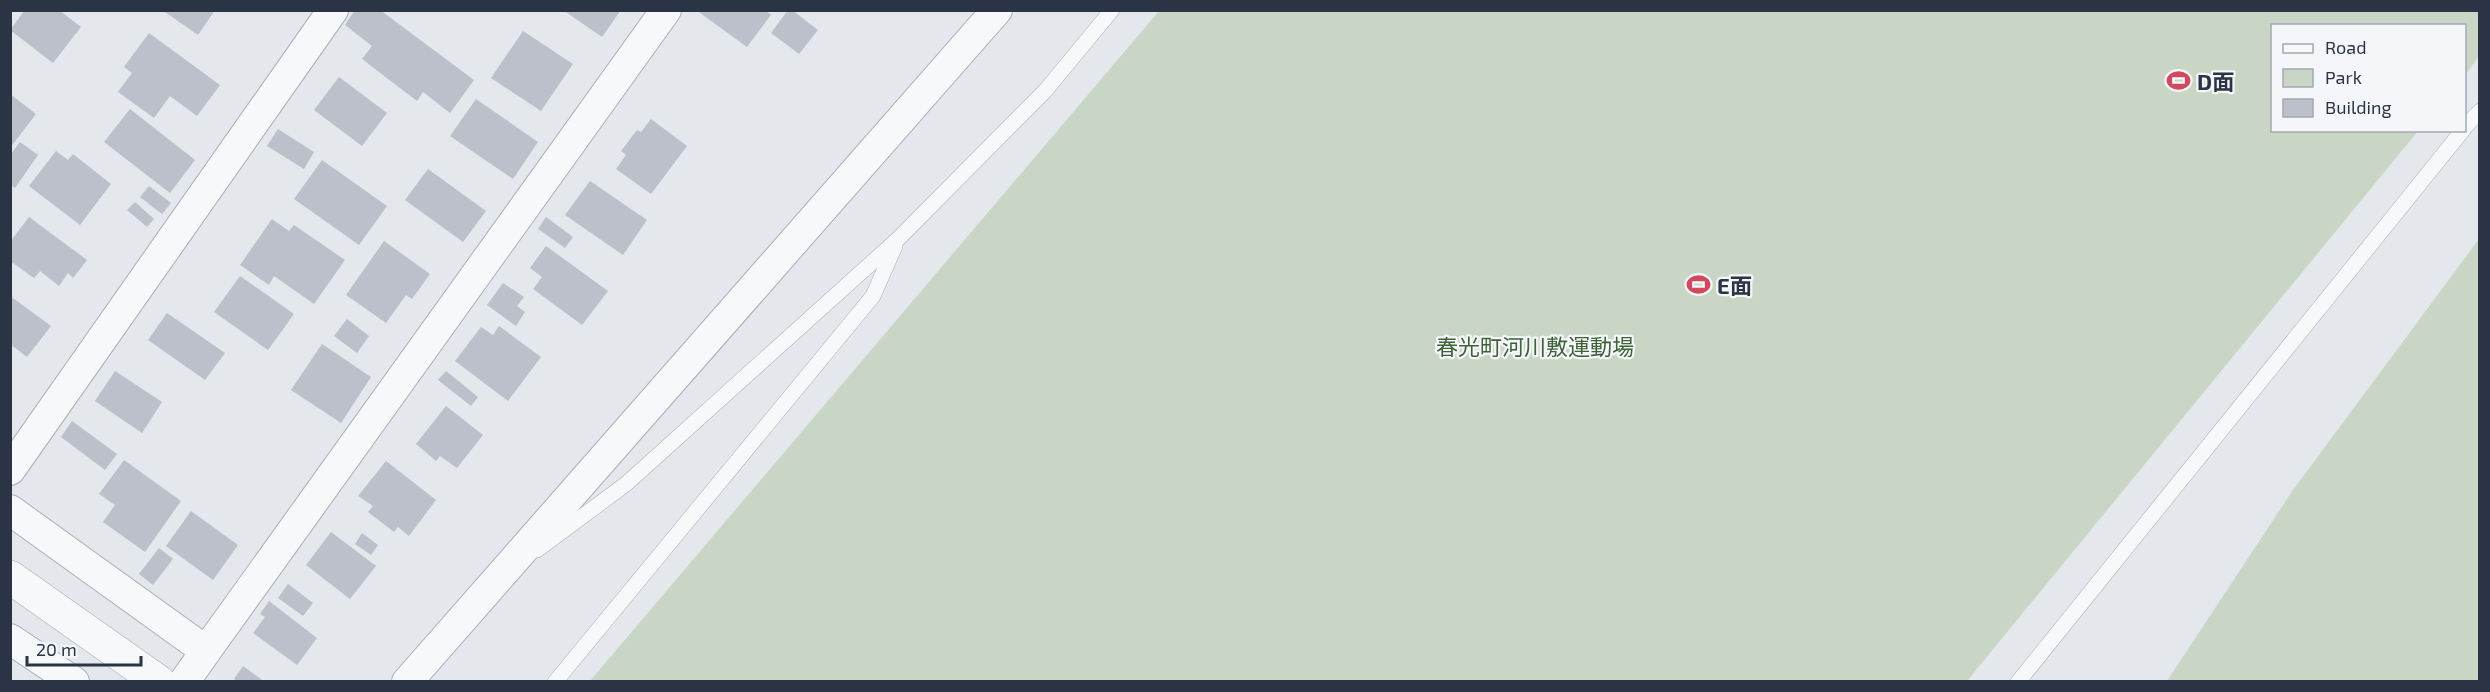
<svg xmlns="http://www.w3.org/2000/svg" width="2490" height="692" font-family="'Exo 2','Noto Sans JP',sans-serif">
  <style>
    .green { fill: #c9d6c5 }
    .building { fill: #bbc0ca }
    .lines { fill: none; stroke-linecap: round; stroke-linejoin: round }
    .service-casing { stroke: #a9aeb7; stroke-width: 16 }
    .minor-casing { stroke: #a9aeb7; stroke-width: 32 }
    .tertiary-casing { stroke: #a9aeb7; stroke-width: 34 }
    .service { stroke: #f7f8fa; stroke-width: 15 }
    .minor { stroke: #f7f8fa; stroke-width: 30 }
    .tertiary { stroke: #f7f8fa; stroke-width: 33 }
    .labels { text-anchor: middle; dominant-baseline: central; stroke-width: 4.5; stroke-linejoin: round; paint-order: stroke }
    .poi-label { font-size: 22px; font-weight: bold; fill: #2b3445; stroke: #f4f6f9; text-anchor: start }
    .park-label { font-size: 22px; fill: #3f6138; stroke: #f4f6f9 }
  </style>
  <rect width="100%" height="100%" fill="#e4e7ec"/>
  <g class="green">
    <path d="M1159 11 2479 10V56L2465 75 2464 26H2272V130L2418 131 1967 681H590Z"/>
    <path d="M2479 239V681H2167L2293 490Z"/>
  </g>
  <g class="building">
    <path d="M25 10H59L81 27 53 63 10 30Z"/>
    <path d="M162 10H215L198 35Z"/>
    <path d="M355 10H380L474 80 450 113 423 92 417 101 362 59 372 46 345 25Z"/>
    <path d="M563 10H621L602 37Z"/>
    <path d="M696 10H765L771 15 747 47Z"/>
    <path d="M788 10H792L818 30 799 54 771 33Z"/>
    <path d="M523 31 573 64 541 111 491 78Z"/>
    <path d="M149 33 220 85 197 116 170 96 154 118 118 92 132 73 124 67Z"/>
    <path d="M339 77 387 113 362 146 314 110Z"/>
    <path d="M10 94 36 114 10 148Z"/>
    <path d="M476 99 538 142 513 179 450 136Z"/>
    <path d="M130 109 195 160 170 193 104 142Z"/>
    <path d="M651 119 687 146 651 194 616 169 626 155 621 151 637 130 641 132Z"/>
    <path d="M278 129 314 152 304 169 267 146Z"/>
    <path d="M20 142 38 155 15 188 10 185V155Z"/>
    <path d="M56 151 68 160 73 154 111 184 80 225 29 186Z"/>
    <path d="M322 160 387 206 359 245 294 199Z"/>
    <path d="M428 169 486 211 463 242 405 200Z"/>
    <path d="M590 181 647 220 623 255 565 215Z"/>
    <path d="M149 186 171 203 162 214 140 197Z"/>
    <path d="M135 202 154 219 147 227 127 210Z"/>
    <path d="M29 217 87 260 73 278 68 273 59 286 40 271 34 278 10 261V242Z"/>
    <path d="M546 217 573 237 565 248 538 229Z"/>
    <path d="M272 219 289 231 294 225 345 260 314 304 274 276 269 285 240 265Z"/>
    <path d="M384 241 430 274 412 299 406 295 386 323 346 295Z"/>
    <path d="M546 246 608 291 582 325 533 289 542 277 530 268Z"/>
    <path d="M240 276 294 314 268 350 214 312Z"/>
    <path d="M503 283 524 297 517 306 525 312 516 326 487 305Z"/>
    <path d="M10 296 51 326 27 357 10 344Z"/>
    <path d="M167 313 225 353 205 380 148 340Z"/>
    <path d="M347 319 369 336 357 353 334 336Z"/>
    <path d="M499 326 541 357 508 401 455 361 481 327 493 335Z"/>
    <path d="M322 344 371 377 341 423 291 390Z"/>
    <path d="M115 371 162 402 142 433 95 401Z"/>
    <path d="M446 371 478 397 471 406 438 380Z"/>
    <path d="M446 406 483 435 457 468 440 456 436 461 416 444Z"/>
    <path d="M72 421 117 454 105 470 61 437Z"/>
    <path d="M124 460 181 501 145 552 103 522 115 505 99 494Z"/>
    <path d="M386 461 436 500 409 536 398 527 394 532 368 512 373 506 358 496Z"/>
    <path d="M191 511 238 545 213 580 166 546Z"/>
    <path d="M331 532 376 566 350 599 306 565Z"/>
    <path d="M362 533 378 545 371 555 355 544Z"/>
    <path d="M159 548 173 559 153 585 139 574Z"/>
    <path d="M288 584 313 603 303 616 278 598Z"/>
    <path d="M269 601 317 638 297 665 253 633 265 617 260 614Z"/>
    <path d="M243 666 265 682H238L234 679Z"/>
  </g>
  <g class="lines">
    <defs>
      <g id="service">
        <path d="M2464 128 2480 111"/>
        <path d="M537 550 626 484 898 239 1045 91 1112 10"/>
        <path d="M555 682 873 296 895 246"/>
        <path d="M2018 682 2463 130"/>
      </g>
      <g id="minor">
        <path d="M10 470 333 10"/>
        <path d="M10 510 206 651 666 10"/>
        <path d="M10 639 74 682"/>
        <path d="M184 682 206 651"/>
        <path d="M407 682 997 10"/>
      </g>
      <path id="tertiary" d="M10 577 159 682"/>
    </defs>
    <use href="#service" class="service-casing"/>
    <use href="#minor" class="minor-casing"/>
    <use href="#tertiary" class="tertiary-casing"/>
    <use href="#service" class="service"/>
    <use href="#minor" class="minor"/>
    <use href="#tertiary" class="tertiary"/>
  </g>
  <defs>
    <symbol id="stadium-bare" viewBox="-9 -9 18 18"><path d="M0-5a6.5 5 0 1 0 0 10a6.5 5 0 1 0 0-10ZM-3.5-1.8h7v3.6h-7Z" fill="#d1495b" stroke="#f4f6f9" stroke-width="2.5" paint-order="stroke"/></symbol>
  </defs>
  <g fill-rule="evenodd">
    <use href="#stadium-bare" x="2162" y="64" width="33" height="33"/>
    <use href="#stadium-bare" x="1682" y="268" width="33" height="33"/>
  </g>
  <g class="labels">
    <g class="poi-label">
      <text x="2197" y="81">D面</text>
      <text x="1717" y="285">E面</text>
    </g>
    <g class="park-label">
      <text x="1535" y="346">春光町河川敷運動場</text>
    </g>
  </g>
  <rect width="2490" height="692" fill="none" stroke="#2b3445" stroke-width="24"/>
  <rect x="2271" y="24" width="195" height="108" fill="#f4f6f9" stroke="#a4a8b1" stroke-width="1.5"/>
  <rect x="2283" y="44" width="30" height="9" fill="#f7f8fa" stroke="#a4a8b1" stroke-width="1.5"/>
  <text x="2325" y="54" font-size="18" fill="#2b3445">Road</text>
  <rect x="2283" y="69" width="30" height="18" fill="#c9d6c5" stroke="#a4a8b1" stroke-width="1.5"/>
  <text x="2325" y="84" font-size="18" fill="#2b3445">Park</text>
  <rect x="2283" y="99" width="30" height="18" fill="#bbc0ca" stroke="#a4a8b1" stroke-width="1.5"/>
  <text x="2325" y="114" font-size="18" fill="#2b3445">Building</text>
  <path d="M27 656v9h114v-9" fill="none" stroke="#2b3445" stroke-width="3"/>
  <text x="36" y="656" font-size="18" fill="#2b3445" stroke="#f4f6f9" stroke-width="4.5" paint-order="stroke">20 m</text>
</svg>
